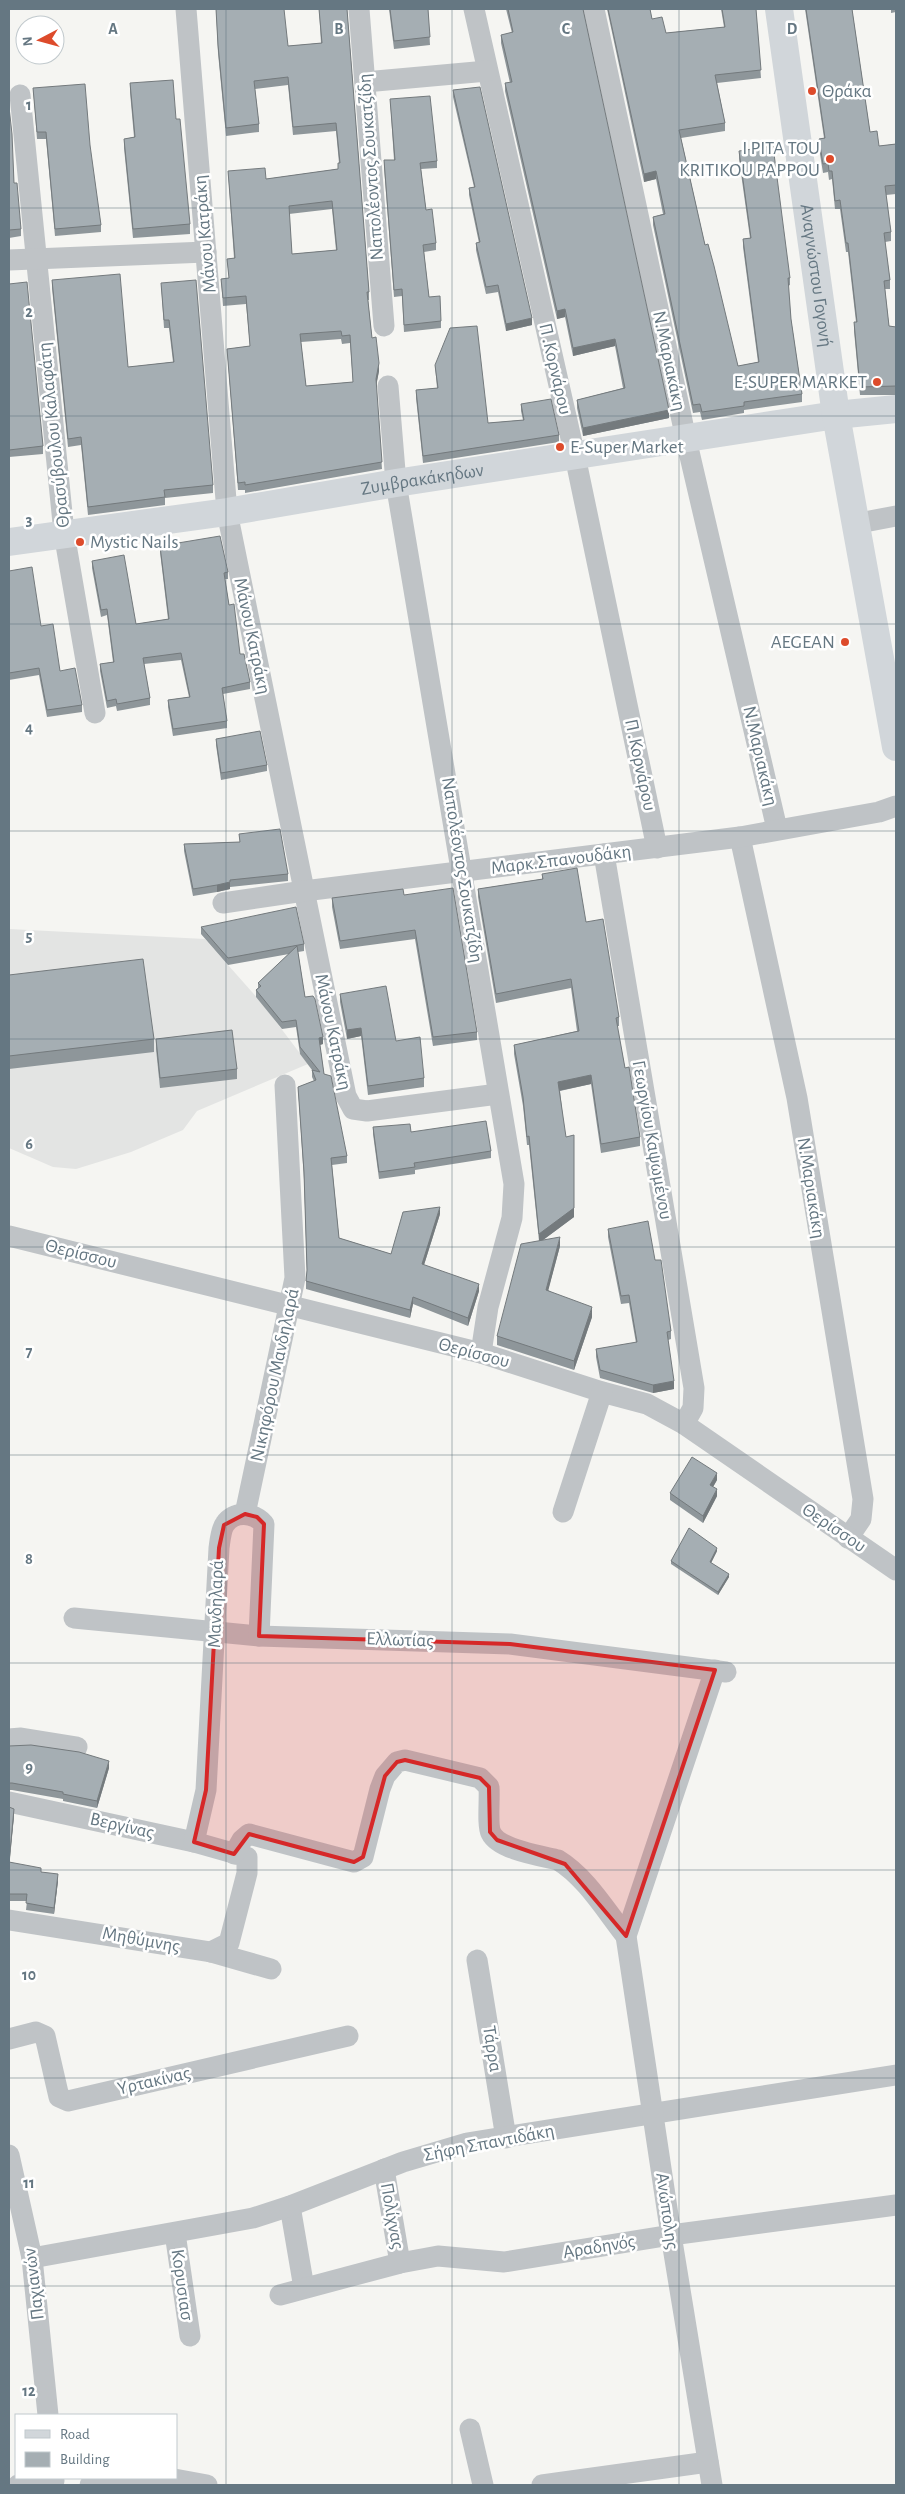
<svg xmlns="http://www.w3.org/2000/svg" width="905" height="2494" font-family="'Alegreya Sans',sans-serif">
  <style>
    .built { fill: #e3e4e3 }
    .lines { fill: none; stroke-linecap: round; stroke-linejoin: round }
    .minor { stroke: #bfc3c6; stroke-width: 21 }
    .secondary { stroke: #d1d6da; stroke-width: 28 }
    .primary { stroke: #d1d6da; stroke-width: 28 }
    .wall { fill: #8e969a; fill-rule: evenodd }
    .shaded-wall { fill: #747a7d }
    .building { fill: #a5aeb3; stroke: #747a7d; fill-rule: evenodd }
    .marked { fill: #d62828; fill-opacity: 0.2; stroke: #d62828; stroke-width: 4; stroke-linejoin: round }
    .grid { fill: none; stroke: #657782; stroke-width: 1; stroke-opacity: 0.55 }
    .poi-dot { fill: #dd4b2b; stroke: #fff; stroke-width: 2 }
    .labels { text-anchor: middle; dominant-baseline: central; stroke-width: 5; stroke-linejoin: round; paint-order: stroke }
    .poi-label { font-size: 19px; fill: #657782; stroke: #fff; text-anchor: start }
    .street-label { font-size: 19px; fill: #657782; stroke: #fff }
    .grid-label { font-size: 16px; text-anchor: middle; font-weight: bold; fill: #657782; stroke: #fff; stroke-width: 5; stroke-linejoin: round; paint-order: stroke }
  </style>
  <rect width="100%" height="100%" fill="#f5f5f2"/>
  <path class="built" d="M9 929 205 939 261 1002 308 1064 197 1111 183 1130 131 1152 76 1169 53 1167 9 1148Z"/>
  <g class="lines">
    <g class="minor">
      <path d="M186 9 227 512 346 1096 353 1109 367 1111 498 1094"/>
      <path d="M359 9 384 326"/>
      <path d="M474 9 575 456 657 848"/>
      <path d="M594 9 686 439 777 829"/>
      <path d="M365 82 487 71"/>
      <path d="M20 95 64 533 95 713"/>
      <path d="M9 260 206 252"/>
      <path d="M388 386 396 483 514 1184 512 1218 488 1307 481 1353"/>
      <path d="M854 524 896 516"/>
      <path d="M740 837 797 1098 863 1499 861 1519 848 1538"/>
      <path d="M604 854 694 1388 693 1408 684 1424"/>
      <path d="M223 903 304 891 740 837 879 812 896 806"/>
      <path d="M9 1236 481 1353 602 1392 647 1404 684 1424 896 1570"/>
      <path d="M563 1512 602 1392"/>
      <path d="M245 1514 295 1278 285 1085"/>
      <path d="M74 1618 259 1636 510 1644 726 1672"/>
      <path d="M9 1739 21 1738 77 1747"/>
      <path d="M9 1802 194 1842 247 1857V1873L229 1943 211 1952"/>
      <path d="M194 1842 206 1790 219 1548C220 1541 221 1529 225 1524 235 1510 254 1513 264 1524L259 1636"/>
      <path d="M234 1854 242 1840 249 1834 354 1862 363 1857 380 1789 385 1776 397 1762 405 1760 480 1778 489 1787C490 1799 487 1825 491 1833 499 1850 542 1856 558 1860 586 1877 606 1911 626 1936"/>
      <path d="M9 1920 211 1952 271 1969"/>
      <path d="M477 1960 506 2138"/>
      <path d="M9 2039 36 2032 45 2036 59 2097 68 2101 348 2036"/>
      <path d="M9 2155 32 2258 48 2415"/>
      <path d="M384 2169 400 2263"/>
      <path d="M290 2206 304 2288"/>
      <path d="M175 2233 190 2336"/>
      <path d="M32 2258 253 2218 290 2206 403 2162 467 2143 896 2075"/>
      <path d="M280 2295 400 2263 438 2256 504 2262 671 2235 896 2205"/>
      <path d="M470 2429 483 2485"/>
      <path d="M18 2485 54 2481"/>
      <path d="M90 2485 169 2478 207 2485"/>
      <path d="M542 2485 708 2462"/>
      <path d="M712 2485 671 2235 626 1936 715 1670"/>
    </g>
    <path class="secondary" id="s1" d="M9 542 227 512 396 483 836 415 896 409"/>
    <path class="primary" id="s2" d="M779 9 836 415 896 747"/>
  </g>
  <g class="wall">
    <path d="M216 9 288 46 321 43 319 9H347L369 292V300H368L372 338 379 371 376 385 382 469 245 493V490H238L227 349 250 346 246 304 223 306 221 279 229 278 227 259 234 258 228 171 266 179 338 169V163H339L336 131 293 135 288 85 255 89 259 124V132L226 136 218 53ZM332 209 336 250 292 254 289 214ZM341 339 342 344 350 343 353 382 306 386 301 342Z"/>
    <path d="M389 9H428L430 45 394 49Z"/>
    <path d="M506 9H583L669 418 583 436 577 408V400L623 388 615 346 573 356 565 317 557 319 505 91V83H510L501 43V35L512 33Z"/>
    <path d="M607 9H650L652 19 666 33 724 27 721 9H756L761 78 717 83 725 123V131L681 138 705 245 738 366 758 362 743 247V239L750 238 739 159V151L790 278V285L788 286 791 319 802 394V402L744 410V413L702 420 700 412 693 413 653 225V217L663 214 656 179 644 182Z"/>
    <path d="M805 9H852L870 132 879 146 896 144V194L886 195 891 232V241L885 242 890 280V289H885L889 326 896 327V395H860L854 331V322H856L848 252H846L840 209H835L832 179 829 180 828 172 823 173 819 148V139L824 138Z"/>
    <path d="M891 9H896V12L891 13Z"/>
    <path d="M130 83 176 119 190 224V234L133 238 124 148V139L134 137 130 92Z"/>
    <path d="M33 88 101 225V232L55 236 46 139H37Z"/>
    <path d="M453 90 532 325 506 331 498 292 486 294 476 250V243H479L469 195V188L474 187 453 97Z"/>
    <path d="M390 99 437 161V168L421 169 426 210 436 243V250L424 252 429 297 441 321V328L404 332 402 296 394 297 384 167V160H394Z"/>
    <path d="M9 107 14 183 21 229V236L9 238Z"/>
    <path d="M52 280 128 367 173 362 169 328H164L161 283 213 485V493L165 498V505L88 515 81 445 68 447 52 288Z"/>
    <path d="M9 284 43 446V454L9 457Z"/>
    <path d="M435 365 488 423 523 420 521 411V404L559 435V442L423 463 416 398V390L437 388Z"/>
    <path d="M160 546 228 572V579H225L229 605 240 654 250 682V689L223 694 227 721V728L173 736 168 707V700L189 697 181 660 144 664 150 698V705L117 711 116 706 107 708 100 671V664L113 662 107 615 101 617 92 568V561L136 624 168 619 160 552Z"/>
    <path d="M9 571 41 626 60 671 82 705V712L47 717 39 675 9 680Z"/>
    <path d="M216 739 267 765V771L221 780 216 745Z"/>
    <path d="M239 834 288 874V881L230 887V889L217 892 193 896 184 851V844L240 842Z"/>
    <path d="M542 874 586 922 619 1017V1026H617L625 1068 640 1137V1146L601 1153 591 1084 560 1091 574 1217 543 1240 560 1246 548 1290 592 1317 574 1370 497 1345V1336L539 1241 529 1145H527L523 1106 514 1054V1045L577 1031 571 988 496 1003 478 897V889L542 879Z"/>
    <path d="M404 895 477 1032V1040L433 1046 415 939 340 949 332 907V898Z"/>
    <path d="M201 927 304 944V951L298 952 305 997 323 1044 320 1045 324 1074 347 1156V1163L332 1165 339 1238 391 1254 440 1214 424 1265 479 1291 468 1326 413 1304 410 1318 306 1289V1281L307 1271 304 1180 298 1087 314 1081 312 1077V1070L300 1054 296 1027 282 1029 256 997V990L258 988V983L289 954 228 965 201 934Z"/>
    <path d="M9 975 154 1039V1052L9 1069Z"/>
    <path d="M340 994 396 1041 424 1078V1087L368 1095 361 1036 347 1039 340 1002Z"/>
    <path d="M156 1039 237 1069V1079L160 1088 156 1049Z"/>
    <path d="M373 1127 491 1151V1158L415 1170V1174L379 1179 373 1134Z"/>
    <path d="M608 1229 655 1260 671 1331V1339L668 1340 674 1389 653 1393 600 1378 596 1357V1349L636 1343 629 1303 621 1304 608 1237Z"/>
    <path d="M717 1480 713 1487 717 1496 703 1523 670 1500V1493Z"/>
    <path d="M717 1551 711 1563 729 1577 718 1595 671 1564V1561Z"/>
    <path d="M9 1746 109 1768 97 1808 63 1801V1799L12 1790H9Z"/>
    <path d="M9 1807 14 1816 9 1862 41 1872 58 1881 54 1914 26 1910 27 1901H9Z"/>
  </g>
  <g class="shaded-wall">
    <path d="M656 171V179L644 182V174Z"/>
    <path d="M565 309V317L557 319V311Z"/>
    <path d="M532 318V325L506 331V324Z"/>
    <path d="M615 339V346L573 356V348Z"/>
    <path d="M379 363V371L376 387V379Z"/>
    <path d="M669 410V418L583 436V428Z"/>
    <path d="M230 882V889L217 892V885Z"/>
    <path d="M361 1028V1036L347 1039V1030Z"/>
    <path d="M323 1037V1044L319 1045V1038Z"/>
    <path d="M591 1075V1084L558 1091V1082Z"/>
    <path d="M574 1135V1217L539 1243V1234Z"/>
    <path d="M440 1207V1214L422 1271V1264Z"/>
    <path d="M560 1237V1246L546 1299V1290Z"/>
    <path d="M479 1284V1291L468 1326V1318Z"/>
    <path d="M413 1297V1304L410 1318V1310Z"/>
    <path d="M592 1307V1317L574 1370V1361Z"/>
    <path d="M674 1381V1389L653 1393V1385Z"/>
    <path d="M717 1473V1480L710 1492V1485Z"/>
    <path d="M717 1489V1496L703 1523V1516Z"/>
    <path d="M717 1548V1551L710 1565V1562Z"/>
    <path d="M729 1574V1577L718 1595V1592Z"/>
    <path d="M109 1761V1768L97 1808V1801Z"/>
    <path d="M14 1809V1816L9 1869V1862Z"/>
    <path d="M58 1874V1881L54 1914V1908Z"/>
  </g>
  <g class="building">
    <path d="M216 9H284L288 46 322 43 319 9H347L369 292H367L372 338 376 337 379 363 376 379 382 462 245 485V482L238 483 227 349 250 346 246 296 223 298 221 279 229 278 227 259 235 258 228 171 265 168 266 179 338 169V163H340L336 123 293 127 288 77 254 81 259 124 226 128 218 45ZM332 201 337 250 292 254 289 206ZM341 331 342 336 350 335 353 382 306 386 300 334Z"/>
    <path d="M390 9H428L430 37 394 41Z"/>
    <path d="M508 9H583L669 410 583 428 577 400 625 388 615 339 573 348 565 309 557 311 505 83 512 82 501 35 513 32Z"/>
    <path d="M608 9H650L652 19 662 17 666 33 725 27 722 9H756L761 70 715 75 725 123 679 130 705 245 708 244 714 266 738 366 759 362 743 239 751 238 739 151 773 146 790 278H788L791 319 802 394 744 402V406L702 412 700 404 693 405 653 217 665 214 656 171 644 174Z"/>
    <path d="M806 9H852L870 132 877 131 879 146 896 144V185L885 186 891 232 884 233 890 280 884 281 889 326 896 327V386L860 387 854 322H857L848 243H846L840 200 835 201 832 171H829L828 163 823 164 819 139 825 138Z"/>
    <path d="M173 80 176 119H180L190 224 133 229 124 139 135 137 130 83Z"/>
    <path d="M85 84 90 145 101 225 55 229 46 132H37L33 88Z"/>
    <path d="M480 87 532 318 506 324 498 285 486 287 476 243 480 242 469 188 475 187 453 90Z"/>
    <path d="M430 96 437 161 420 163 426 210 432 209 436 243 423 245 429 297 440 296 441 321 404 325 402 289 394 290 384 160H395L390 99Z"/>
    <path d="M9 107 12 134 14 183H17L21 229 9 230Z"/>
    <path d="M120 274 128 367 174 362 169 320H164L161 283 196 280 213 485 164 490 165 497 88 507 81 437 68 439 52 280Z"/>
    <path d="M27 282 43 446 9 450V284Z"/>
    <path d="M477 326 488 423 524 420 521 404 551 399 559 435 423 456 416 390 438 388 435 365 450 328Z"/>
    <path d="M220 536 228 572 224 573 229 605 234 604 240 654H244L250 682 222 688 227 721 173 729 168 700 190 697 181 653 143 658 150 698 117 704 116 699 107 701 100 664 114 662 107 609 101 610 92 561 124 555 136 624 169 619 160 546Z"/>
    <path d="M32 567 41 626 53 624 60 671 75 668 82 705 47 710 39 668 9 673V571Z"/>
    <path d="M260 731 267 765 221 773 216 739Z"/>
    <path d="M280 829 288 874 230 880V882L217 885 193 889 184 844 240 842 239 834Z"/>
    <path d="M577 868 586 922 603 919 619 1017 616 1018 625 1068 629 1067 640 1137 601 1144 591 1075 558 1082 566 1137 574 1135V1208L539 1234 529 1136 527 1137 523 1097 514 1045 579 1031 571 979 496 994 478 889 543 879 542 874Z"/>
    <path d="M453 888 477 1032 433 1037 415 930 340 941 332 898 403 889 404 895Z"/>
    <path d="M296 907 304 944 228 958 201 927Z"/>
    <path d="M297 946 305 997 313 996 315 999 323 1037 319 1038 324 1074 331 1076 347 1156 331 1158 339 1238 391 1254 403 1212 440 1207 422 1264 479 1284 468 1318 413 1297 410 1310 306 1281 307 1270 304 1172 298 1087 316 1080 312 1070 320 1072 300 1047 296 1020 282 1022 256 990 261 986 258 983Z"/>
    <path d="M143 959 154 1039 9 1056V975Z"/>
    <path d="M386 986 396 1041 420 1037 424 1078 368 1086 361 1028 347 1030 340 994Z"/>
    <path d="M232 1030 237 1069 160 1078 156 1039Z"/>
    <path d="M486 1121 491 1151 414 1163 415 1167 379 1172 373 1127 410 1124 411 1132Z"/>
    <path d="M648 1221 655 1260H661L671 1331 667 1332 674 1381 653 1385 600 1370 596 1349 637 1342 629 1295 621 1296 608 1229Z"/>
    <path d="M560 1237 546 1290 592 1307 574 1361 497 1336 521 1244Z"/>
    <path d="M692 1457 717 1473 710 1485 717 1489 703 1516 670 1493Z"/>
    <path d="M689 1528 717 1548 710 1562 729 1574 718 1592 671 1561Z"/>
    <path d="M31 1745 79 1752 109 1761 97 1801 63 1794V1792L12 1783H9V1746Z"/>
    <path d="M9 1807 14 1809 9 1862 41 1868V1872L58 1874 54 1908 26 1903 27 1894H9Z"/>
  </g>
  <path class="marked" d="M245 1514 257 1517 264 1524 259 1636 510 1644 715 1670 626 1936 565 1864 497 1840 490 1832 489 1787 480 1778 405 1760 397 1762 385 1776 363 1857 354 1862 249 1834 234 1854 194 1842 206 1790 219 1548 224 1525Z"/>
  <path class="grid" d="M226 9V2485M452 9V2485M679 9V2485M9 208H896M9 416H896M9 624H896M9 831H896M9 1039H896M9 1247H896M9 1455H896M9 1663H896M9 1870H896M9 2078H896M9 2286H896"/>
  <g class="poi-dot">
    <circle cx="812" cy="91" r="5"/>
    <circle cx="830" cy="159" r="5"/>
    <circle cx="877" cy="382" r="5"/>
    <circle cx="560" cy="447" r="5"/>
    <circle cx="80" cy="542" r="5"/>
    <circle cx="845" cy="642" r="5"/>
  </g>
  <g class="labels">
    <g class="poi-label">
      <text x="822" y="91">Θράκα</text>
      <text x="820" y="148" text-anchor="end">I PITA TOU<tspan x="820" dy="22">KRITIKOU PAPPOU</tspan></text>
      <text x="867" y="382" text-anchor="end">E-SUPER MARKET</text>
      <text x="570" y="447">E-Super Market</text>
      <text x="90" y="542">Mystic Nails</text>
      <text x="835" y="642" text-anchor="end">AEGEAN</text>
    </g>
    <g class="street-label">
      <text transform="translate(371 167) rotate(-94)">Ναπολέοντος Σουκατζίδη</text>
      <text transform="translate(205 234) rotate(-95)">Μάνου Κατράκη</text>
      <text stroke="none"><textPath href="#s2" startOffset="269">Αναγνώστου Γογονή</textPath></text>
      <text transform="translate(669 361) rotate(78)">Ν.Μαριακάκη</text>
      <text transform="translate(555 369) rotate(77)">Π .Κορνάρου</text>
      <text transform="translate(54 435) rotate(-96)">Θρασύβουλου Καλαφάτη</text>
      <text stroke="none"><textPath href="#s1" startOffset="418">Ζυμβρακάκηδων</textPath></text>
      <text transform="translate(252 636) rotate(78)">Μάνου Κατράκη</text>
      <text transform="translate(760 756) rotate(77)">Ν.Μαριακάκη</text>
      <text transform="translate(640 765) rotate(78)">Π .Κορνάρου</text>
      <text transform="translate(561 860) rotate(-7)">Μαρκ.Σπανουδάκη</text>
      <text transform="translate(462 870) rotate(81)">Ναπολέοντος Σουκατζίδη</text>
      <text transform="translate(333 1032) rotate(78)">Μάνου Κατράκη</text>
      <text transform="translate(652 1140) rotate(80)">Γεωργίου Καψωμένου</text>
      <text transform="translate(811 1188) rotate(81)">Ν.Μαριακάκη</text>
      <text transform="translate(81 1254) rotate(14)">Θερίσσου</text>
      <text transform="translate(474 1353) rotate(15)">Θερίσσου</text>
      <text transform="translate(275 1375) rotate(-78)">Νικηφόρου Μανδηλαρά</text>
      <text transform="translate(834 1528) rotate(34)">Θερίσσου</text>
      <text transform="translate(216 1604) rotate(-88)">Μανδηλαρά</text>
      <text transform="translate(400 1640) rotate(2)">Ελλωτίας</text>
      <text transform="translate(122 1826) rotate(13)">Βεργίνας</text>
      <text transform="translate(141 1940) rotate(10)">Μηθύμνης</text>
      <text transform="translate(492 2049) rotate(81)">Τάρρα</text>
      <text transform="translate(154 2081) rotate(-13)">Υρτακίνας</text>
      <text transform="translate(489 2143) rotate(-11)">Σήφη Σπαντιδάκη</text>
      <text transform="translate(667 2211) rotate(82)">Ανώπολης</text>
      <text transform="translate(392 2216) rotate(80)">Πολίχνας</text>
      <text transform="translate(599 2247) rotate(-9)">Αραδηνός</text>
      <text transform="translate(34 2284) rotate(-97)">Παχιανών</text>
      <text transform="translate(182 2285) rotate(82)">Κορυσιασ</text>
    </g>
  </g>
  <g class="grid-label">
    <text x="113" y="34">A</text>
    <text x="339" y="34">B</text>
    <text x="566" y="34">C</text>
    <text x="792" y="34">D</text>
    <text x="29" y="110">1</text>
    <text x="29" y="317">2</text>
    <text x="29" y="525">3</text>
    <text x="29" y="733">4</text>
    <text x="29" y="941">5</text>
    <text x="29" y="1149">6</text>
    <text x="29" y="1357">7</text>
    <text x="29" y="1564">8</text>
    <text x="29" y="1772">9</text>
    <text x="29" y="1980">10</text>
    <text x="29" y="2188">11</text>
    <text x="29" y="2396">12</text>
  </g>
  <rect width="905" height="2494" fill="none" stroke="#657782" stroke-width="20"/>
  <rect x="15" y="2414" width="162" height="65" fill="#ffffff" stroke="#c1c9cd"/>
  <rect x="25" y="2430" width="25" height="8" fill="#d1d6da" stroke="#c1c9cd"/>
  <text x="60" y="2439" font-size="15" fill="#657782">Road</text>
  <rect x="25" y="2452" width="25" height="15" fill="#a5aeb3" stroke="#c1c9cd"/>
  <text x="60" y="2464" font-size="15" fill="#657782">Building</text>
  <g transform="translate(40 40) rotate(264)"><circle r="24" fill="#ffffff" stroke="#c1c9cd"/>
  <path d="M0-4L9 19L0 12L-9 19Z" fill="#dd4b2b"/>
  <text y="-8" font-size="14" font-weight="bold" text-anchor="middle" fill="#657782">N</text>
  </g>
</svg>
